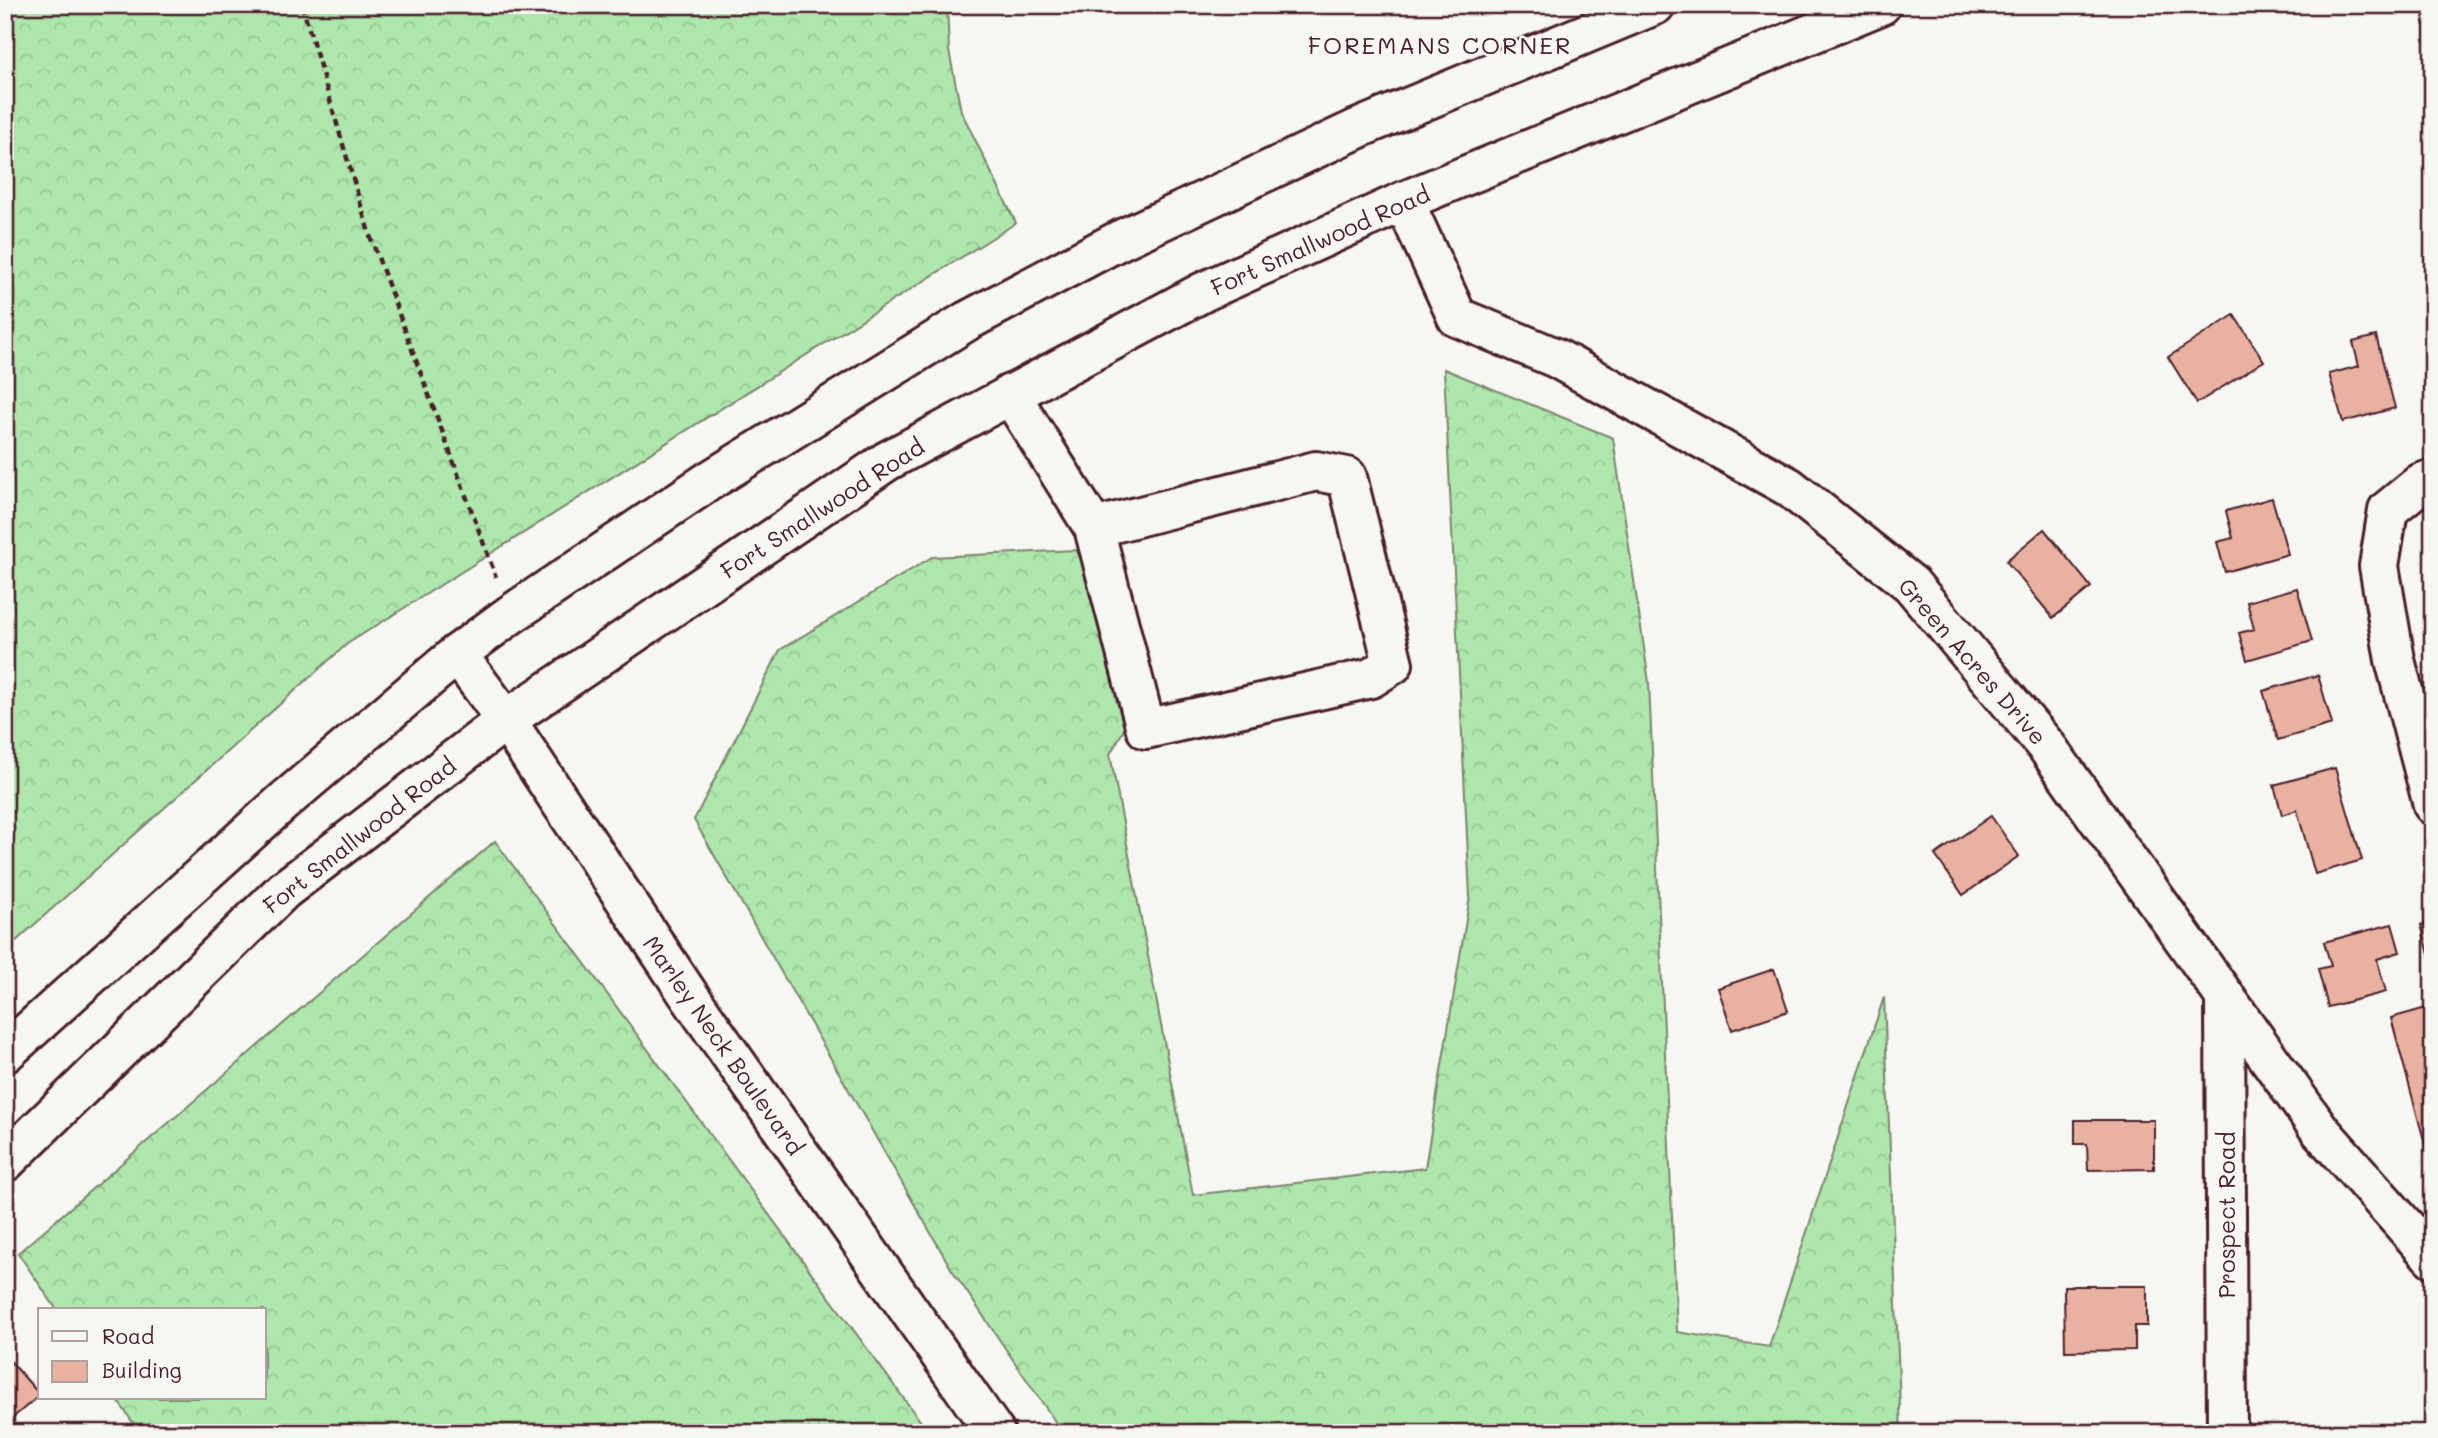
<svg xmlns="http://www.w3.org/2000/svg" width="2438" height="1438" font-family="Mali,sans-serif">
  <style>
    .forest { fill: url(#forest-crowns); stroke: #7c836c; stroke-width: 2 }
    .building { fill: #e9b2a0; stroke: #4a1f2b; stroke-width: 2 }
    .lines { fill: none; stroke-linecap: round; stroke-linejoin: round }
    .minor-casing { stroke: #4a1f2b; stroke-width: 44 }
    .major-casing { stroke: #4a1f2b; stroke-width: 44 }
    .path { stroke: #4a1f2b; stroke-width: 4.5; stroke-dasharray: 7 5; stroke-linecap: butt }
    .minor { stroke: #f6f6f2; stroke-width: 38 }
    .major { stroke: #f6f6f2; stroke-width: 38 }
    .labels { text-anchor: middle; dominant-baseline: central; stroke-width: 5; stroke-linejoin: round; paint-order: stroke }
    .street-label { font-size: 23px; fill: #4a1f2b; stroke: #f6f6f2 }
    .neighbourhood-label { font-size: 24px; letter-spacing: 2px; fill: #4a1f2b; stroke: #f6f6f2 }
  </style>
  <defs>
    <pattern id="forest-crowns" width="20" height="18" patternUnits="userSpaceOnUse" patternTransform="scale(1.75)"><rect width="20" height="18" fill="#ade7ac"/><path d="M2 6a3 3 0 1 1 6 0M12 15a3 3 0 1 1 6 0" fill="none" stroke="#96c694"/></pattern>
  </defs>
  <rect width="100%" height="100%" fill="#f6f6f2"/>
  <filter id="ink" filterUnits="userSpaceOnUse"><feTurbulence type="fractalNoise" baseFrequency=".0143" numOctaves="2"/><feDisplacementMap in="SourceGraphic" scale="14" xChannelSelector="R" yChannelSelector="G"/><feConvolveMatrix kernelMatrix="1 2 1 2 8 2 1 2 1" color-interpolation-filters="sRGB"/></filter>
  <g filter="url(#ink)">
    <g class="forest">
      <path d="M5 5H947L949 51 961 111 1016 223 347 644 5 951Z"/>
      <path d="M1444 369 1613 438 1649 682 1677 1332 1769 1347 1884 997 1901 1433H1063L952 1270 694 820 780 650 932 557 1076 550 1151 683 1110 754 1193 1195 1425 1168 1470 896Z"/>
      <path d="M495 841 929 1433H140L116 1398H264V1310H57L18 1253Z"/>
    </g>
    <g class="building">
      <path d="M2234 315 2264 361 2197 403 2168 357Z"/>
      <path d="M2376 336 2395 408 2343 422 2329 374 2359 366 2353 342Z"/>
      <path d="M2272 498 2288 554 2225 572 2217 542 2233 538 2226 511Z"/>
      <path d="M2044 529 2091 587 2053 618 2006 561Z"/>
      <path d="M2297 588 2312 641 2247 660 2239 633 2254 629 2247 602Z"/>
      <path d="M2318 675 2332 724 2278 740 2263 691Z"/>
      <path d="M2335 768 2362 860 2315 874 2297 810 2282 815 2274 785Z"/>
      <path d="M1991 816 2019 856 1963 895 1935 855Z"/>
      <path d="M2433 921V965H2432L2421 925Z"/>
      <path d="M2392 924 2400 952 2377 959 2386 992 2328 1007 2318 969 2331 966 2324 942Z"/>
      <path d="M1774 969 1788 1011 1732 1030 1718 988Z"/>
      <path d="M2433 1006V1154L2428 1155 2391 1018Z"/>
      <path d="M2075 1120H2154V1169L2088 1170 2087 1144H2075Z"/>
      <path d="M2064 1286H2147V1326H2135V1350L2065 1351Z"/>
      <path d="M5 1355 40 1395 5 1424Z"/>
    </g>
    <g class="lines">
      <defs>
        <g id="minor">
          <path d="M1404 201 1457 317 1556 358 1789 487 1911 584 2047 747 2320 1130 2433 1258"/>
          <path d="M1010 394 1094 528 1146 729 1371 678 1393 664 1347 477 1316 471 1094 528"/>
          <path d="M2433 479 2421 483 2388 510 2379 566 2395 660 2433 805"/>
          <path d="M2225 997 2227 1433"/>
        </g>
        <g id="major">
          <path d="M457 654 506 720 688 994 995 1433"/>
          <path d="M5 1053 283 802 457 654 510 615 709 481 967 321 1118 241 1359 128 1655 5"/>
          <path d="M5 1162 284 890 506 720 887 461 1203 292 1404 201 1881 5"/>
        </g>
      </defs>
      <use href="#minor" class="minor-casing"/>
      <use href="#major" class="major-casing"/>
      <path class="path" d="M302 5 369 233 496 577"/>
      <use href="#minor" class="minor"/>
      <use href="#major" class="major"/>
    </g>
  </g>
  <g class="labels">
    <g class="street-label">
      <text transform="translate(1320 240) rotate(-24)">Fort Smallwood Road</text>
      <text transform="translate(822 508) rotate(-33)">Fort Smallwood Road</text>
      <text transform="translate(1973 661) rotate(49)">Green Acres Drive</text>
      <text transform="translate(359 835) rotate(-38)">Fort Smallwood Road</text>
      <text transform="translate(724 1045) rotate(55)">Marley Neck Boulevard</text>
      <text transform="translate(2226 1215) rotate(-90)">Prospect Road</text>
    </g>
    <g class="neighbourhood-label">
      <text x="1440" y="44">FOREMANS CORNER</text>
    </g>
  </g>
  <rect width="2438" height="1438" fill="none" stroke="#f6f6f2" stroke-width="28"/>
  <rect x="14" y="14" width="2410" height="1410" fill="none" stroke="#4a1f2b" stroke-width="2.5" filter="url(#ink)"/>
  <rect x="38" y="1308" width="228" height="91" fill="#f6f6f2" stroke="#b1a0a2" stroke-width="2"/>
  <rect x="52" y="1331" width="35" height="10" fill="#f6f6f2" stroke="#b1a0a2" stroke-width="2"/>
  <text x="102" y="1344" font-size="21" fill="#4a1f2b">Road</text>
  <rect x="52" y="1361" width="35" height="21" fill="#e9b2a0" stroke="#b1a0a2" stroke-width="2"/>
  <text x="102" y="1378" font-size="21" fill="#4a1f2b">Building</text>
</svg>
